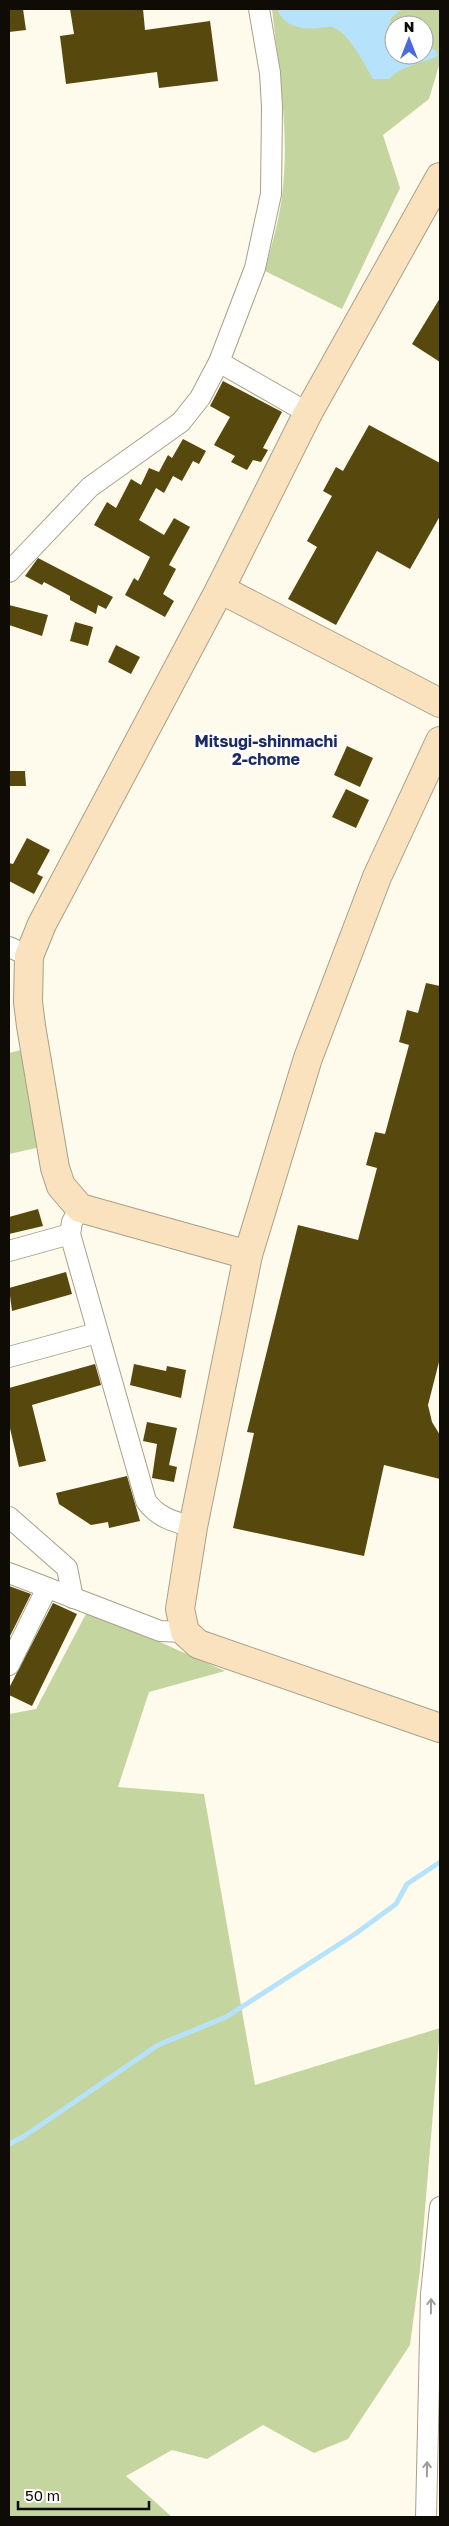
<svg xmlns="http://www.w3.org/2000/svg" width="449" height="2526" font-family="'Golos Text',sans-serif">
  <style>
    .green { fill: #c4d5a0; fill-rule: evenodd }
    .water { fill: #b6e3fb }
    .lines { fill: none; stroke-linecap: round; stroke-linejoin: round }
    .stream { stroke: #b6e3fb; stroke-width: 5 }
    .building { fill: #57480d }
    .street-casing { stroke: #a7a08a; stroke-width: 22 }
    .secondary-casing { stroke: #a7a08a; stroke-width: 30 }
    .street { stroke: #fff; stroke-width: 20 }
    .secondary { stroke: #fbe2bf; stroke-width: 28 }
    .oneway { stroke: #9f9e9b }
    .labels { text-anchor: middle; dominant-baseline: central; stroke-width: 5; stroke-linejoin: round; paint-order: stroke }
    .neighbourhood-label { font-size: 16px; font-weight: bold; fill: #1c2b63; stroke: #fff }
  </style>
  <rect width="100%" height="100%" fill="#fffbec"/>
  <g class="green">
    <path d="M272 9H440V62L429 99 383 135 400 188 342 309 265 271C271 247 279 221 282 196 290 134 279 71 272 9ZM394 25H424V55H394Z"/>
    <path d="M29 1048 41 1147 9 1154V1053Z"/>
    <path d="M88 1610 225 1671 149 1692 118 1787 204 1794 255 2085 440 2028 420 2270 410 2345 348 2439 314 2453 263 2425 207 2459 172 2450 126 2476 172 2517H9V1714L36 1709Z"/>
  </g>
  <path class="water" d="M277 9H402L391 18 388 27 394 33V55H424V44L435 50 438 56C421 64 402 65 389 79H373C365 65 348 31 332 27 329 26 323 28 320 28 302 30 284 27 277 9Z"/>
  <g class="lines">
    <path class="stream" d="M9 2144 23 2137 158 2045 226 2017 355 1934 396 1904 407 1884 440 1862"/>
  </g>
  <g class="building">
    <path d="M9 9H23L26 30 9 32Z"/>
    <path d="M70 9H143L145 30 210 21 218 81 159 88 157 72 66 84 60 36 74 34Z"/>
    <path d="M440 298V362L412 344Z"/>
    <path d="M223 381 282 412 263 448 268 450 261 462 253 460 247 470 231 462 235 456 214 445 230 417 210 406Z"/>
    <path d="M369 425 440 463V516L410 569 377 551 336 625 288 599 317 547 307 541 332 496 323 491 336 467 343 471Z"/>
    <path d="M183 439 206 451 199 464 193 461 182 481 173 476 164 493 156 488 139 520 164 535 174 518 190 527 169 565 176 569 163 594 174 601 165 617 125 595 134 578 138 581 150 557 94 525 107 502 116 508 131 479 141 485 149 468 159 472 168 455 172 458Z"/>
    <path d="M38 558 113 597 106 609 98 605 96 614 70 600V596L44 582 42 585 25 576Z"/>
    <path d="M9 605 48 615 42 636 9 625Z"/>
    <path d="M75 622 93 627 88 646 70 641Z"/>
    <path d="M116 645 140 657 131 674 108 662Z"/>
    <path d="M347 746 373 758 360 787 334 775Z"/>
    <path d="M9 771H25L26 786H9Z"/>
    <path d="M346 789 369 800 356 828 332 817Z"/>
    <path d="M27 838 50 850 37 874 43 877 34 894 9 881V863L13 864Z"/>
    <path d="M426 983 440 986V1358L428 1405 432 1422 440 1435V1479L384 1465 364 1556 233 1528 254 1433 247 1432 298 1225 358 1240 377 1168 366 1165 375 1132 385 1134 409 1045 399 1042 407 1010 418 1013Z"/>
    <path d="M38 1209 43 1226 9 1234V1217Z"/>
    <path d="M66 1272 72 1294 12 1311 9 1288Z"/>
    <path d="M95 1364 101 1385 32 1405 46 1461 19 1467 9 1424V1388Z"/>
    <path d="M134 1364 166 1371 167 1366 186 1370 181 1398 130 1385Z"/>
    <path d="M147 1422 177 1428 169 1465 177 1467 174 1482 152 1478 157 1444 143 1441Z"/>
    <path d="M127 1476 140 1521 109 1528 108 1522 91 1525 59 1504 56 1493Z"/>
    <path d="M9 1586 31 1594 10 1636H9Z"/>
    <path d="M53 1603 77 1614 32 1706 9 1695V1688Z"/>
  </g>
  <g class="lines">
    <defs>
      <g id="street">
        <path d="M219 362 308 413"/>
        <path d="M9 572 90 487 181 422 200 398 219 362 255 268 271 194 272 107 270 73 259 9"/>
        <path d="M9 947 29 956"/>
        <path d="M80 1208 72 1222 70 1234 146 1501C158 1518 175 1522 193 1527"/>
        <path d="M9 1251 70 1234"/>
        <path d="M9 1357 97 1333"/>
        <path d="M9 1517 67 1568 73 1598"/>
        <path d="M9 1573 160 1631 185 1632"/>
        <path d="M9 1665 47 1588"/>
        <path d="M426 2517 431 2294 440 2207"/>
      </g>
      <g id="secondary">
        <path d="M220 589 440 703"/>
        <path d="M440 741 377 877 308 1058 248 1255 193 1527 180 1609 185 1632 198 1644 440 1728"/>
        <path d="M248 1255 80 1208 61 1186 55 1168 31 1026 28 1002 29 956 42 924 220 589 308 413 440 177"/>
      </g>
    </defs>
    <use href="#street" class="street-casing"/>
    <use href="#secondary" class="secondary-casing"/>
    <use href="#street" class="street"/>
    <use href="#secondary" class="secondary"/>
  </g>
  <defs><path id="oneway-shaft" d="M-6 0H5M1.5-3L5.5 0L1.5 3" fill="none" stroke-width="1.6" stroke-linecap="round" stroke-linejoin="round" transform="scale(1.25)"/></defs>
  <g class="oneway">
    <use href="#oneway-shaft" transform="translate(431 2306) rotate(-89)"/>
    <use href="#oneway-shaft" transform="translate(427 2469) rotate(-89)"/>
  </g>
  <g class="labels">
    <g class="neighbourhood-label">
      <text x="266" y="741">Mitsugi-shinmachi<tspan x="266" dy="18">2-chome</tspan></text>
    </g>
  </g>
  <rect width="449" height="2526" fill="none" stroke="#0e0c05" stroke-width="20"/>
  <g transform="translate(409 40)"><circle r="24" fill="#ffffff" stroke="#9f9e9b"/>
  <path d="M0-4L9 19L0 12L-9 19Z" fill="#4a6add"/>
  <text y="-8" font-size="14" font-weight="bold" text-anchor="middle" fill="#0e0c05">N</text>
  </g>
  <path d="M18 2501v8h131v-8" fill="none" stroke="#0e0c05" stroke-width="2.5"/>
  <text x="25" y="2501" font-size="15" fill="#0e0c05" stroke="#ffffff" stroke-width="4" paint-order="stroke">50 m</text>
</svg>
